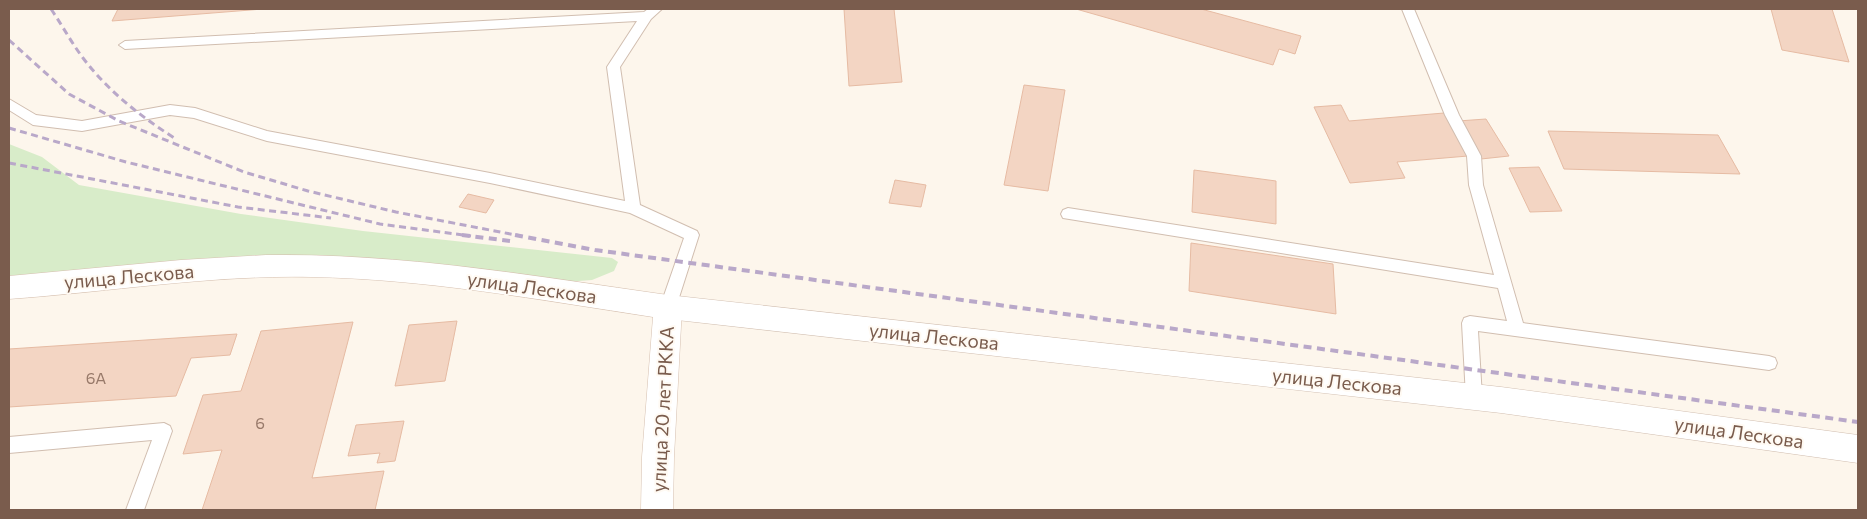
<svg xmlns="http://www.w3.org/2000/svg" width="1867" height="519" font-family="Commissioner,sans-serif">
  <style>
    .green { fill: #d8ecc9 }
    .building { fill: #f3d5c3; stroke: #e6bba3 }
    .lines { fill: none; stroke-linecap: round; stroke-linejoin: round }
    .lane-casing { stroke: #d1beb0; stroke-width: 2 }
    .street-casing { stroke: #d1beb0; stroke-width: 1 }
    .secondary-casing { stroke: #d6c0b0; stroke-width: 1 }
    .lane { fill: #fff; fill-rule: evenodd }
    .street { fill: #fff; fill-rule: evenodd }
    .secondary { fill: #fff; fill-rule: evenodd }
    .rail-far1 { stroke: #b9a8c9; stroke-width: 3; stroke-dasharray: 7 4.5; stroke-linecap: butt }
    .rail { stroke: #b9a8c9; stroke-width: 4; stroke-dasharray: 8 5.5; stroke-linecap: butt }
    .labels { text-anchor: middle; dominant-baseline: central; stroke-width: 4; stroke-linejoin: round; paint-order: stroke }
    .number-label { font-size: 16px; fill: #987a6a }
    .street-label { font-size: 19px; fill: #7a5c4d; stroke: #fffaf3 }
  </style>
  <rect width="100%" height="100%" fill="#fdf6ec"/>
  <path class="green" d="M9 144 42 157 79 185 241 214 363 231 612 258 618 262 614 271 592 280 565 282 181 264 9 280Z"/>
  <g class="building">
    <path d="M118 9H263L112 21Z"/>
    <path d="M844 9H894L902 82 849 86Z"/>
    <path d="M1076 9H1201L1301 36 1295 54 1279 49 1273 65Z"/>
    <path d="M1771 9H1832L1849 62 1782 50Z"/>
    <path d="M1024 85 1065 90 1048 191 1004 185Z"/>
    <path d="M1341 105 1349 121 1444 113 1468 156 1397 162 1405 178 1350 183 1314 107Z"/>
    <path d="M1486 119 1509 156 1481 159 1458 121Z"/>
    <path d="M1548 131 1718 135 1740 174 1564 169Z"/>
    <path d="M1539 167 1562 211 1530 212 1509 168Z"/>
    <path d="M1194 170 1276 181V224L1192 212Z"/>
    <path d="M895 180 926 185 921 207 889 203Z"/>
    <path d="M468 194 494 200 486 213 459 207Z"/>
    <path d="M1191 243 1333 264 1336 314 1189 291Z"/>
    <path d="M457 321 445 381 395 386 409 325Z"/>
    <path d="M353 322 312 478 384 471 375 510H202L222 450 183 454 203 395 241 391 261 331Z"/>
    <path d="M237 334 230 355 191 358 176 396 9 407V349Z"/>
    <path d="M404 421 395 461 377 463 380 453 348 456 356 425Z"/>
  </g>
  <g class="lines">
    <defs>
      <g id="lane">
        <path d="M648 9H662L651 19 620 67 640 205 697 231 699 235 676 307 673 312 668 313 663 312 660 307 684 238 630 213 490 183 267 141 194 118 170 115 82 131 33 125 9 110V99L36 115 82 121 170 105 195 108 267 131 490 173 625 201 607 67 637 21 125 49 119 45 125 41 644 12Z"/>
        <path d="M1402 9H1414L1459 115 1481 156 1483 185 1523 323 1769 356 1775 358 1777 363 1775 368 1769 370 1478 331 1482 397 1480 402 1474 404 1468 402 1466 397 1462 323 1464 318 1470 316 1507 321 1498 288 1063 218 1061 214 1063 210 1068 208 1494 275 1469 185 1467 156 1445 115Z"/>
        <path d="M164 423 170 426 172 431 144 510H126L152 440 9 453V437Z"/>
      </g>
      <path id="street" d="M668 295 1501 387 1858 435V463L1501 413 668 319 658 315 654 307 658 299Z"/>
      <path id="secondary" d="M266 255C402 253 534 276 668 295L678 299 682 307 674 457 673 510H641L642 457 653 317C540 300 426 279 311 277 209 275 109 292 9 299V276L181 260Z"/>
    </defs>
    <use href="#lane" class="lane-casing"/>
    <use href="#street" class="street-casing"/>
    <use href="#secondary" class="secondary-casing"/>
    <use href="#lane" class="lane"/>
    <use href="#street" class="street"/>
    <use href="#secondary" class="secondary"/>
    <g class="rail-far1">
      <path d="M51 9C62 25 71 42 83 58 108 91 141 117 176 139"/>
      <path d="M9 40 69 94 119 121 244 172 308 191 396 212 521 236"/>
      <path d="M9 128 126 162 380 224 471 236"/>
      <path d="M9 163 238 207 331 218"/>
    </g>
    <g class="rail">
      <path d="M462 235 510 241"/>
      <path d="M515 235 595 250 1858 422"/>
    </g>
  </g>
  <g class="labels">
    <g class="number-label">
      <text x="96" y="377">6А</text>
      <text x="260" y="422">6</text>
    </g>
    <g class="street-label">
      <text transform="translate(129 276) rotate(-5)">улица Лескова</text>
      <text transform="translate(532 287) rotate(8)">улица Лескова</text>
      <text transform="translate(934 336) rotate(6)">улица Лескова</text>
      <text transform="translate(1337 381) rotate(6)">улица Лескова</text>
      <text transform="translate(662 409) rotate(-87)">улица 20 лет РККА</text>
      <text transform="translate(1739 432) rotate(8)">улица Лескова</text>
    </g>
  </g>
  <rect width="1867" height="519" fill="none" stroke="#7a5c4d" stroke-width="20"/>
</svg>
